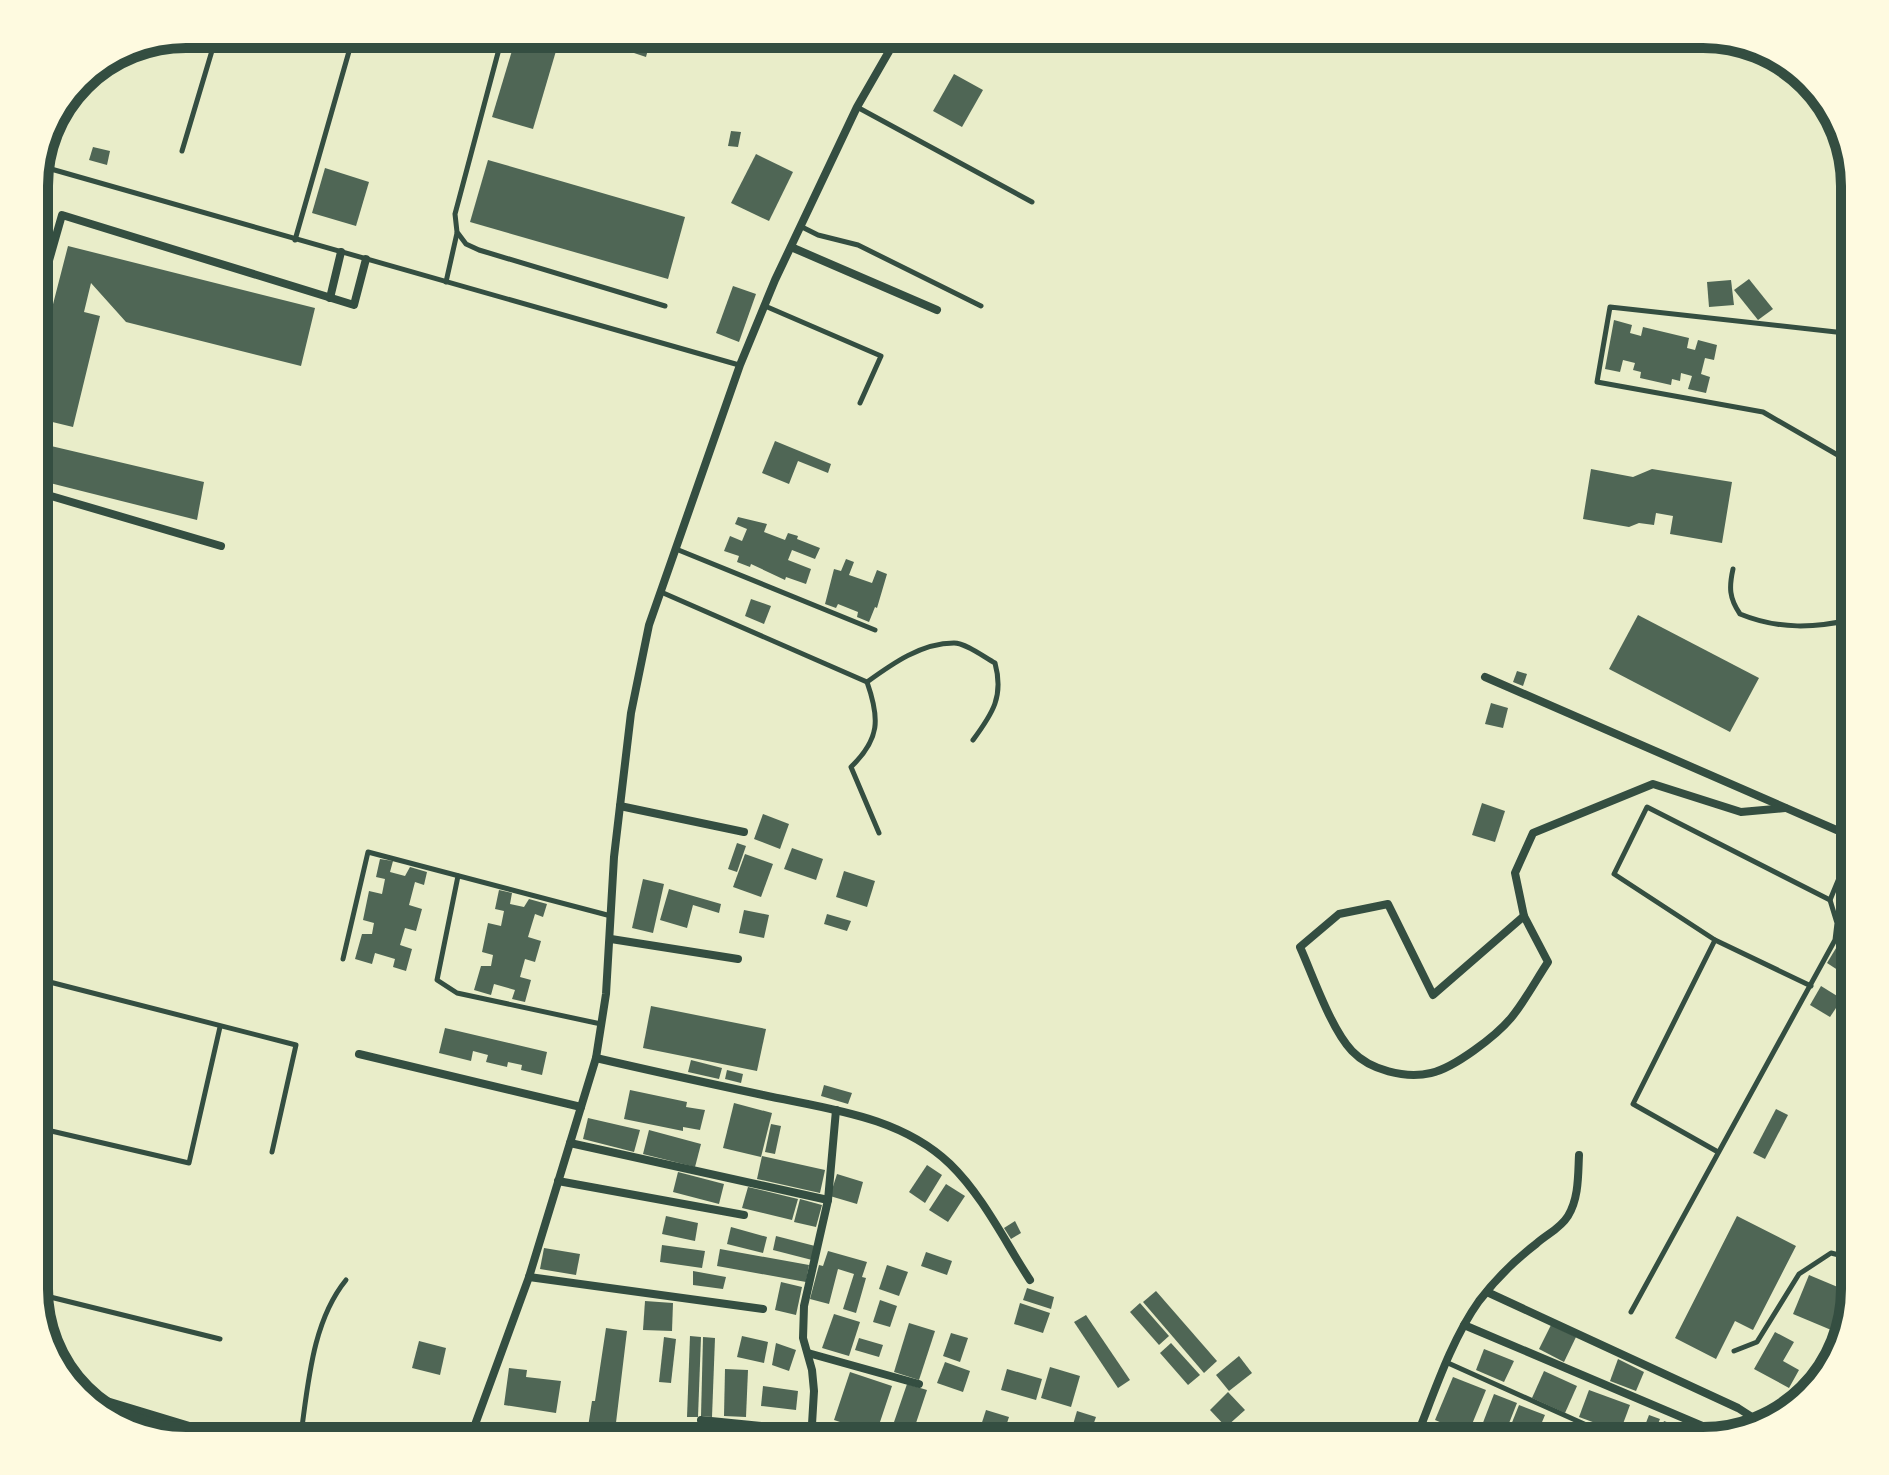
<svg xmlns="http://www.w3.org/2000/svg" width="1889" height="1475" font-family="'Libre Baskerville',serif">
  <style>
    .building { fill: #4f6655 }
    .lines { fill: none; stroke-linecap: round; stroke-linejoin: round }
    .service { stroke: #344e41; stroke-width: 5 }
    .minor { stroke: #344e41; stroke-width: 8 }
    .trunk { stroke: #344e41; stroke-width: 18 }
    .rim { fill: none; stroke: #344e41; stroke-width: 10 }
  </style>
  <rect width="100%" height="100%" fill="#e9edc9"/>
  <g class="building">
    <path d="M517 34H561L533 129 492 117Z"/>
    <path d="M633 34H652L646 57 628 51Z"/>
    <path d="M954 74 983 90 962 127 933 111Z"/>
    <path d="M731 131 741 132 738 147 728 146Z"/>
    <path d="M93 147 110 151 107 165 89 160Z"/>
    <path d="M756 154 793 172 769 221 731 203Z"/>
    <path d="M488 160 685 217 668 279 470 222Z"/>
    <path d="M325 168 369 182 356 226 312 213Z"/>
    <path d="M68 246 315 308 301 366 126 322 91 283 84 312 100 316 73 427 40 419 34 436V378Z"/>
    <path d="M1749 279 1773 309 1758 320 1734 290Z"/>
    <path d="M1731 280 1734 305 1709 307 1707 282Z"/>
    <path d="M733 286 756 294 739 342 716 333Z"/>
    <path d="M1614 320 1632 325 1630 333 1641 336 1643 327 1689 338 1687 348 1695 350 1698 340 1717 345 1714 360 1705 358 1701 374 1710 377 1706 393 1688 389 1692 376 1681 373 1680 381 1672 379 1671 385 1640 378 1641 372 1633 370 1635 363 1623 360 1620 372 1605 369Z"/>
    <path d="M775 441 831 464 828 473 798 461 789 484 762 473Z"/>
    <path d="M34 442 204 482 197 520 34 479Z"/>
    <path d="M1591 469 1633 477 1652 469 1732 482 1722 543 1670 534 1673 516 1656 513 1654 525 1639 523 1629 527 1583 519Z"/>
    <path d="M738 517 767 524 764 532 785 540 788 533 798 536 797 539 820 548 815 559 792 550 788 560 811 569 806 584 786 577 785 580 751 564 750 567 737 562 739 556 724 551 730 536 742 541 747 529 735 524Z"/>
    <path d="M846 559 854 562 849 575 872 583 877 570 887 574 877 608 875 607 869 622 857 617 858 612 838 604 836 608 825 604 834 569 841 571Z"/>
    <path d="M751 599 771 606 764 624 745 616Z"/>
    <path d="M1638 615 1759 678 1730 732 1609 669Z"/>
    <path d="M1517 671 1527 674 1523 686 1513 682Z"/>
    <path d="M1491 703 1508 708 1503 728 1485 724Z"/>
    <path d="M1482 803 1505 811 1495 842 1472 835Z"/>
    <path d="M763 814 789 824 780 849 754 839Z"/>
    <path d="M737 843 746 846 737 872 728 869Z"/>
    <path d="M792 848 823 859 816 880 784 869Z"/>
    <path d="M745 854 773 864 761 897 733 887Z"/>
    <path d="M380 859 393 861 390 872 405 876 410 867 427 872 424 885 415 882 409 905 422 909 416 931 405 928 400 945 412 949 406 971 393 967 395 959 375 953 372 964 355 959 362 934H372L374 923 363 920 369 891 382 894 385 879 376 877Z"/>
    <path d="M844 871 875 881 867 907 836 897Z"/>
    <path d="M643 879 664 884 653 933 632 928Z"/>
    <path d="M669 889 721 904 719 913 693 905 687 928 660 920Z"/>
    <path d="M499 890 512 893 510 904 524 907 529 899 547 904 543 917 535 914 528 937 541 941 535 962 525 959 520 977 531 980 525 1002 512 999 515 990 494 984 491 995 474 990 481 966H491L493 955 482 952 488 923 501 926 504 911 495 909Z"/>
    <path d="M744 910 769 915 764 938 739 933Z"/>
    <path d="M827 914 851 921 847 931 824 924Z"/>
    <path d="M1844 935 1855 942V963L1847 976 1827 963Z"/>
    <path d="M1821 986 1842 999 1830 1017 1810 1005Z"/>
    <path d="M651 1006 766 1029 757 1071 643 1048Z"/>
    <path d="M34 1021 51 1027 46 1041 34 1038Z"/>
    <path d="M445 1028 547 1052 542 1075 521 1070 522 1065 508 1062 507 1067 486 1062 488 1055 473 1051 471 1061 439 1053Z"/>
    <path d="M34 1048 44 1052 42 1069 34 1068Z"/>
    <path d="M691 1060 722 1068 719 1079 688 1072Z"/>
    <path d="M727 1070 743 1074 741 1083 725 1079Z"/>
    <path d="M824 1085 852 1093 848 1104 821 1096Z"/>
    <path d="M630 1090 687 1102 686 1107 705 1110 700 1130 683 1127V1131L624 1119Z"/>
    <path d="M734 1103 772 1113 761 1157 723 1148Z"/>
    <path d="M1776 1109 1788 1115 1765 1159 1753 1153Z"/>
    <path d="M588 1118 640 1130 634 1152 583 1139Z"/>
    <path d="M771 1124 781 1126 775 1154 765 1152Z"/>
    <path d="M649 1130 701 1144 695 1167 643 1154Z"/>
    <path d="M762 1156 825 1170 820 1193 757 1179Z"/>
    <path d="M927 1165 942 1175 925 1203 909 1192Z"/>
    <path d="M678 1172 724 1184 719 1204 673 1192Z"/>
    <path d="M837 1174 863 1182 857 1204 830 1196Z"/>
    <path d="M946 1184 965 1196 948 1222 929 1210Z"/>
    <path d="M748 1187 798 1199 792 1220 742 1208Z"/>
    <path d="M800 1199 822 1205 816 1227 794 1222Z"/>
    <path d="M666 1216 698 1223 695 1241 662 1234Z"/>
    <path d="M1737 1216 1796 1246 1753 1330 1735 1321 1716 1359 1675 1338Z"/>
    <path d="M1015 1221 1021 1233 1011 1239 1004 1228Z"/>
    <path d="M731 1227 767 1237 763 1253 727 1244Z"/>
    <path d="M776 1236 815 1246 812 1260 773 1250Z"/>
    <path d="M662 1245 705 1251 702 1268 660 1262Z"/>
    <path d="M544 1248 580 1254 576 1275 540 1269Z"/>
    <path d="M720 1249 809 1265 806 1282 717 1266Z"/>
    <path d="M828 1251 867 1262 862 1277 866 1278 856 1313 843 1309 854 1274 838 1269 829 1304 810 1299 819 1265 823 1266Z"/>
    <path d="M926 1252 952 1261 947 1275 921 1266Z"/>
    <path d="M887 1265 908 1272 899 1296 879 1289Z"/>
    <path d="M693 1271 726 1277 723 1289 693 1285Z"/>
    <path d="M1809 1275 1852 1293 1836 1332 1793 1314Z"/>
    <path d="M781 1282 802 1287 796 1315 775 1310Z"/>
    <path d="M1027 1288 1054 1297 1051 1309 1023 1300Z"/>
    <path d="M1156 1291 1217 1361 1204 1373 1143 1302Z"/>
    <path d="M880 1300 897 1306 890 1327 873 1322Z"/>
    <path d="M645 1301 673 1303 672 1331 643 1330Z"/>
    <path d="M1020 1303 1050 1313 1043 1333 1014 1324Z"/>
    <path d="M1140 1303 1169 1336 1159 1345 1130 1312Z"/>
    <path d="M834 1314 860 1322 849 1356 822 1348Z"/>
    <path d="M1086 1315 1130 1380 1118 1388 1074 1322Z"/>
    <path d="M909 1323 935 1331 919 1380 894 1372Z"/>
    <path d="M1551 1325 1576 1337 1564 1362 1539 1349Z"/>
    <path d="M606 1328 627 1331 615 1431 588 1427 592 1401H595Z"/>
    <path d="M1775 1332 1794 1342 1783 1361 1799 1370 1789 1388 1754 1369Z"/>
    <path d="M951 1333 968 1338 960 1362 943 1356Z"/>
    <path d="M690 1336 701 1337 698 1417H687Z"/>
    <path d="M742 1336 768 1342 764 1363 737 1357Z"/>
    <path d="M664 1337 676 1339 671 1383 659 1382Z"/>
    <path d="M703 1337 715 1338 712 1417 701 1416Z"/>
    <path d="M859 1338 883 1345 879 1357 855 1350Z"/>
    <path d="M419 1341 446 1348 440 1375 412 1368Z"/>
    <path d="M776 1343 796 1350 789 1371 772 1365Z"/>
    <path d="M1171 1343 1200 1375 1188 1385 1160 1353Z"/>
    <path d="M1484 1349 1514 1361 1504 1382 1476 1370Z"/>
    <path d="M1239 1356 1252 1373 1229 1391 1216 1375Z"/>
    <path d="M1618 1359 1644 1372 1636 1391 1610 1381Z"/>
    <path d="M945 1362 970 1371 963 1392 937 1383Z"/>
    <path d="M1050 1367 1080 1376 1071 1407 1041 1398Z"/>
    <path d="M509 1368 527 1370 526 1377 561 1381 556 1413 504 1405Z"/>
    <path d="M725 1369 748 1370 746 1417 724 1416Z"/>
    <path d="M1007 1369 1042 1379 1036 1400 1001 1390Z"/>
    <path d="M1544 1371 1577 1386 1565 1413 1532 1398Z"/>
    <path d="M850 1372 892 1386 876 1434 834 1420Z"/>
    <path d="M1453 1377 1486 1390 1468 1434 1435 1420Z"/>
    <path d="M907 1384 927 1390 913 1432 893 1425Z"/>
    <path d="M763 1386 798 1391 796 1410 761 1406Z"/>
    <path d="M1589 1390 1630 1405 1620 1432 1579 1417Z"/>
    <path d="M1228 1392 1245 1410 1226 1427 1210 1410Z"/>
    <path d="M1494 1394 1517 1403 1502 1441 1479 1433Z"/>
    <path d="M1519 1405 1545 1415 1534 1441 1505 1440Z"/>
    <path d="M986 1410 1009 1417 1001 1441H976Z"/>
    <path d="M1077 1411 1096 1417 1090 1434 1072 1428Z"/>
    <path d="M1649 1415 1660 1419 1651 1441H1639Z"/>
    <path d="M1664 1421 1680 1427 1674 1441H1656Z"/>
    <path d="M1043 1423 1064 1430 1060 1441H1037Z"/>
    <path d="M780 1429 808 1435 806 1441H778Z"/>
    <path d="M831 1429 857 1436 855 1441H828Z"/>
  </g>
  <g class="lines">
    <g class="service">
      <path d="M503 34 455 214 457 232 466 244 479 250 665 306"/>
      <path d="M857 107 1032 202"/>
      <path d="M53 125 58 107"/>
      <path d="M182 151 217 34"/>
      <path d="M37 165 739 365"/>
      <path d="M800 226 818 235 858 245 981 306"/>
      <path d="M295 240 354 34"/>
      <path d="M446 282 457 233"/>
      <path d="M765 306 881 356 860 403"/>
      <path d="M1855 465 1763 412 1597 382 1610 307 1845 333 1855 337"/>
      <path d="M676 549 875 630"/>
      <path d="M1733 569C1729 587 1729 598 1740 614 1779 630 1815 628 1855 619"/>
      <path d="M661 592 867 682C892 664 921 643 954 643 966 643 984 657 995 663 1004 696 993 713 973 740"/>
      <path d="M867 682C880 719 880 739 851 767L879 833"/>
      <path d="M458 876 437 980 457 993 601 1024"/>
      <path d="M1715 940 1811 986"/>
      <path d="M343 959 368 852 611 916"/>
      <path d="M34 978 296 1045 272 1152"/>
      <path d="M1848 1096 1855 1117"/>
      <path d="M34 1127 189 1163 220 1027"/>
      <path d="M1718 1152 1633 1104 1715 940 1614 874 1647 807 1830 900"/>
      <path d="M34 1293 220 1339"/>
      <path d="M1631 1312 1835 940 1837 923 1830 900 1842 871 1855 878"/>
      <path d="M1734 1351 1757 1342 1799 1274 1831 1253 1855 1259"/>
      <path d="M1448 1363 1622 1441"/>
      <path d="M300 1441C308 1388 311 1323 346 1280"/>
    </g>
    <g class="minor">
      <path d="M1759 55 1815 87"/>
      <path d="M791 247 937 310"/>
      <path d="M330 298 341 252"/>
      <path d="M34 313 62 215 354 305 366 259"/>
      <path d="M34 491 221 546"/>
      <path d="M1485 677 1855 838"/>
      <path d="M620 806 744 832"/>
      <path d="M1388 904 1433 995 1524 916 1548 962C1536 980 1525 1001 1511 1018 1496 1036 1454 1068 1431 1073 1405 1079 1370 1070 1352 1051 1331 1029 1313 976 1300 947L1339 914Z"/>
      <path d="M1524 916 1515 873 1533 833 1653 784 1741 812 1785 808"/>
      <path d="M611 939 738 959"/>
      <path d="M359 1054 581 1107"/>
      <path d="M596 1058C652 1071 707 1083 763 1095 828 1109 900 1116 950 1164 983 1196 1005 1242 1030 1280"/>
      <path d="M570 1143 828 1200"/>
      <path d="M558 1181 744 1215"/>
      <path d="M529 1277 763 1309"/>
      <path d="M1487 1292 1738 1408 1752 1417 1756 1424 1755 1429"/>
      <path d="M1464 1325 1726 1436"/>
      <path d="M808 1353 919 1384"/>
      <path d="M701 1420 812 1431"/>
      <path d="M469 1441 529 1277 596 1058 606 994 614 857 620 806 631 713 649 625 740 365 775 280 857 107 899 34"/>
      <path d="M811 1441 814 1391 812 1370 803 1338 804 1306 828 1200 836 1110"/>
      <path d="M1415 1441C1433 1396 1451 1340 1479 1301 1495 1280 1515 1260 1536 1244 1547 1234 1560 1229 1568 1216 1579 1198 1578 1175 1579 1155"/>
    </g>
    <g class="trunk">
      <path d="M83 1399 222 1441"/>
      <path d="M500 1441C543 1431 564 1430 608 1441"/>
    </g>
  </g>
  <path d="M0 0H1889V1475H0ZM186 48H1703A138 138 0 0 1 1841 186V1289A138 138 0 0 1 1703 1427H186A138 138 0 0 1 48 1289V186A138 138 0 0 1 186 48Z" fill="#fefae0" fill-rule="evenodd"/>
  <path class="rim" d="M186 48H1703A138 138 0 0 1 1841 186V1289A138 138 0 0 1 1703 1427H186A138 138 0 0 1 48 1289V186A138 138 0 0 1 186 48Z"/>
</svg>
